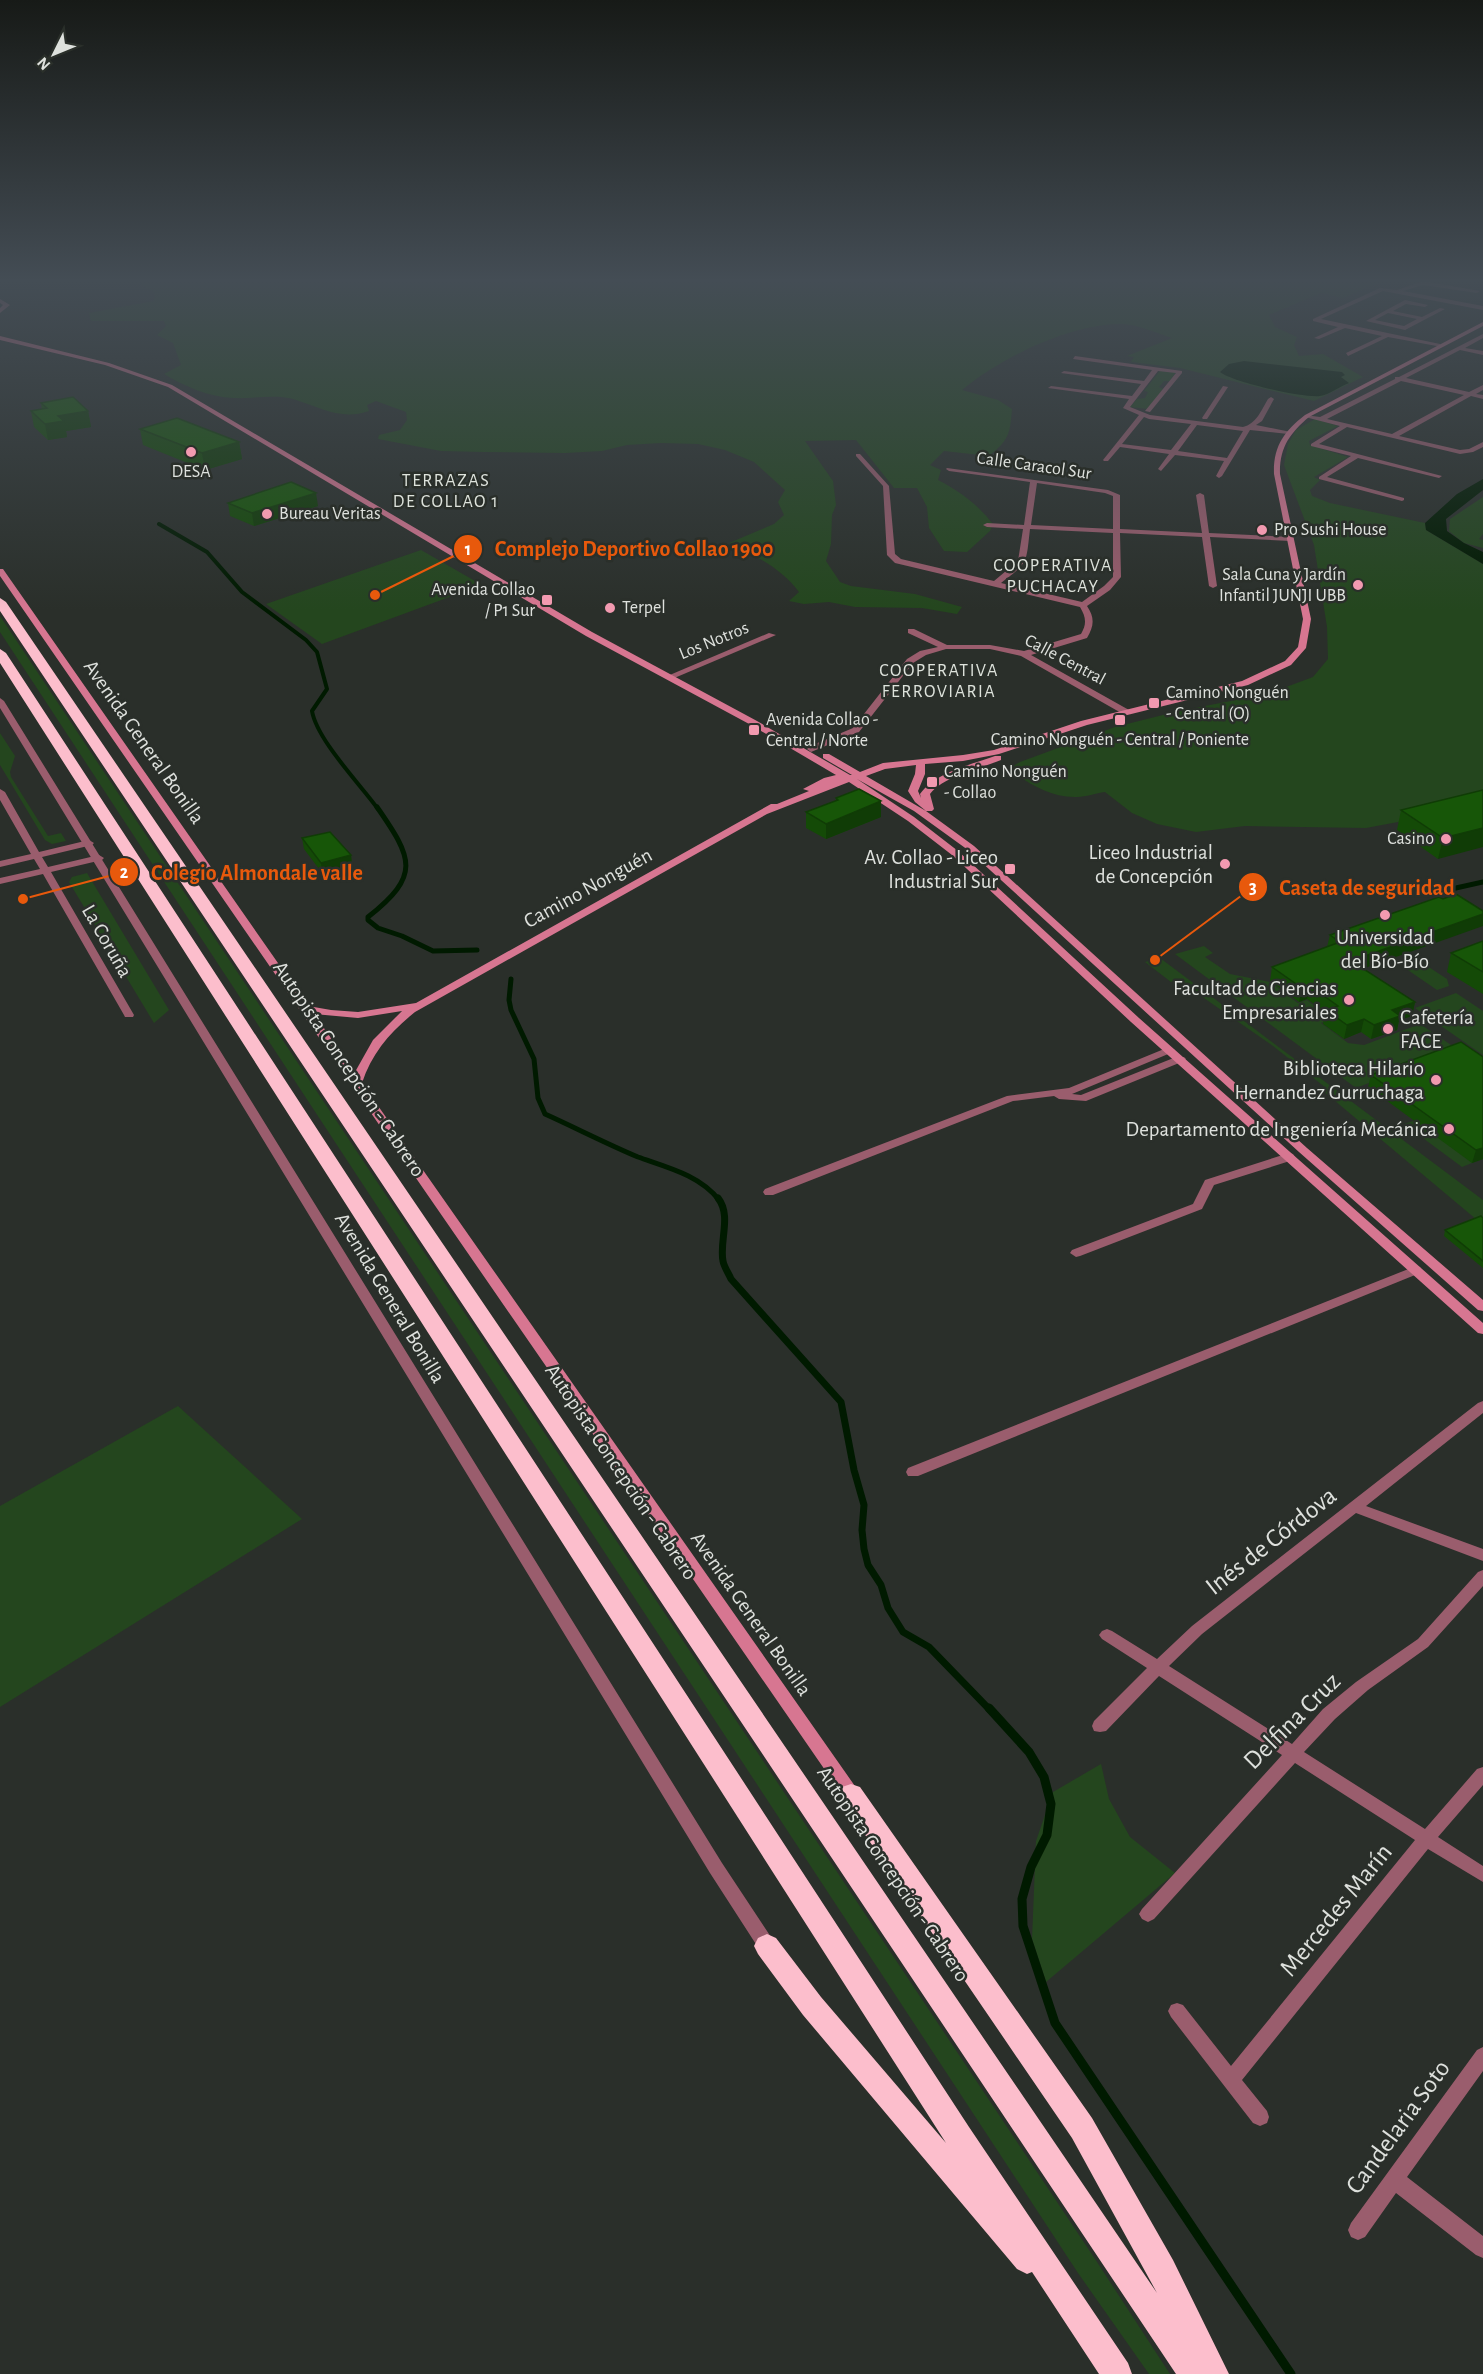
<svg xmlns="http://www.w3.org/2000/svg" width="1483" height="2374" font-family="'Alegreya Sans',sans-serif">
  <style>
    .green { fill: #24461e }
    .water { fill: #001a00 }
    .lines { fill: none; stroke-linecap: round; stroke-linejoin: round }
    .stream-far3 { stroke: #001a00; stroke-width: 4 }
    .stream-far2 { stroke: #001a00; stroke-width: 5 }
    .stream-far1 { stroke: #001a00; stroke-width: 7 }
    .stream { stroke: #001a00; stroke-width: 9 }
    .minor { fill: #9a5d6d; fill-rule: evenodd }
    .tertiary { fill: #9a5d6d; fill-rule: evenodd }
    .secondary { fill: #d77691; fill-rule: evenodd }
    .motorway { fill: #fcbecc; fill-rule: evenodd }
    .wall { fill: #144a07 }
    .shaded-wall { fill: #103c06 }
    .building { fill: #175608; stroke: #103c06; stroke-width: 1.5 }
    .poi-dot { fill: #f29ab0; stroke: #2a2f2a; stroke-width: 2 }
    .labels { text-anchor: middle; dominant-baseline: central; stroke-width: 5; stroke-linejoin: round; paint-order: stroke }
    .far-street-label { font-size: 18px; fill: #dee1dd; stroke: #2a2f2a }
    .far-poi-label { font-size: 18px; fill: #dee1dd; stroke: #2a2f2a; text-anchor: start }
    .far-neighbourhood-label { font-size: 18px; letter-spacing: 1.5px; fill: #dee3dc; stroke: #2a2f2a }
    .street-label { font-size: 21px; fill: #dee1dd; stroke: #2a2f2a }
    .poi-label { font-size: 21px; fill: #dee1dd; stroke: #2a2f2a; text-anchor: end }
    .near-street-label { font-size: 26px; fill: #dee1dd; stroke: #2a2f2a }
    .leader { fill: none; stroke: #e8590c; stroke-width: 2 }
    .callout-dot { fill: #e8590c; stroke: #2a2f2a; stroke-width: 2 }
    .mark-label { font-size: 18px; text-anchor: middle; font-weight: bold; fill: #fff }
    .callout-label { font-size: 22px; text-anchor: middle; font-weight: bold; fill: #e8590c; stroke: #2a2f2a; stroke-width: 5; stroke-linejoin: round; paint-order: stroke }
  </style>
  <rect width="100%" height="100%" fill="#2a2f2a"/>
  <g class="green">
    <path d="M141 278H1391L1343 298 1321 293 1269 315 1275 327 1297 337 1294 345 1299 356 1323 354 1363 377 1314 401 1180 368 1131 362 1134 357 1127 356 1172 338C1156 333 1135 323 1119 324 1067 325 1001 358 962 390L998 400 1012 409C1010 434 1009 440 989 456L944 451 930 465 941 470 938 480C961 492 977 504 993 524L990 531 967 552 944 551 929 528 927 507 917 488H894L856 440 805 441 833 481 836 505 832 515 831 544 826 561 840 582 851 586 915 594 962 607 957 614 922 608 855 607 829 602 804 604 789 601 799 592C781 568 756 556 729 543L774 524 784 515 778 502 785 490 754 462 725 450 698 444 661 443 627 445 602 451 565 453 483 452 441 451 378 439 379 435 400 430 407 420 406 412 376 401 367 405 369 411C341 421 320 407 293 399 275 394 252 399 233 398 209 397 184 386 164 374L181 365 173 343 157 335 166 326 164 321H91L89 313 154 301 155 293 137 282Z"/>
    <path d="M1160 371 1176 372 1170 381H1164L1159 387 1164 389 1148 409 1130 407 1137 399 1145 398 1148 392 1144 391Z"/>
    <path d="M1315 419 1338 426 1309 441 1310 445 1348 457 1314 477 1320 480 1310 490 1312 496 1330 503 1425 523 1426 530 1483 564V806L1366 828 1245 826 1196 832 1157 824 1132 813 1105 792C1096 793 1086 797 1077 797 1051 798 1028 783 1008 769L1020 762 1115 727 1179 711 1267 694 1313 677 1328 659 1327 627 1314 545 1284 465 1288 444 1296 430Z"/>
    <path d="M1483 497V534L1479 539 1483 540V548L1464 543 1449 531 1450 519Z"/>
    <path d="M421 550 482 585 322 644 266 604Z"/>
    <path d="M0 616 1097 2262 1170 2374H1149L1078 2273 0 632Z"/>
    <path d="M0 733 15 756 10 772 11 777 48 836 61 833 66 841 52 844 45 840 0 765Z"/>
    <path d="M87 873 169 1010 154 1023 69 882 72 877Z"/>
    <path d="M1204 946 1213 953 1205 957 1230 974 1270 982 1298 1003 1307 1000 1332 1019 1321 1023 1348 1043 1364 1045 1420 1024 1457 1049 1356 1088 1175 954Z"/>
    <path d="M1160 958 1483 1200V1225L1322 1090 1326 1088 1273 1046 1178 980 1171 982 1145 962Z"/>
    <path d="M1418 960 1447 979 1449 986 1437 990 1402 966Z"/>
    <path d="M1456 993 1483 1011V1055L1415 1008Z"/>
    <path d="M1416 1120 1472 1163 1462 1167 1404 1124Z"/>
    <path d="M178 1406 302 1519 0 1707V1506Z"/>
    <path d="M1101 1764 1109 1799 1130 1837 1175 1873 1046 1982 1032 1939 1036 1841 1053 1792Z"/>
  </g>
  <g class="water">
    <path d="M1244 361 1342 372 1345 375 1341 377 1349 383C1340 386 1329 395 1320 396 1303 398 1232 382 1220 372L1229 364Z"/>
    <path d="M1483 479V490L1446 519 1447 531 1464 543 1483 552V564L1426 530 1425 523 1457 494Z"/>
  </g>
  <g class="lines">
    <path class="stream-far3" d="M159 524 207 552 242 592 306 640 317 652 327 689 312 711C317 740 360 784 378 809"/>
    <g class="stream-far2">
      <path d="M377 807C413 859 421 875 368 917V920L378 928 402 936 433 951 477 950"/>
      <path d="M1438 892 1483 882"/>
      <path d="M511 979 509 1000 511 1010 534 1059 538 1098 545 1114C576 1128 607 1144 638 1157 666 1167 700 1175 719 1200"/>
    </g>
    <path class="stream-far1" d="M718 1198C732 1216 719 1241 723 1261 724 1267 729 1274 731 1279L841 1402 854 1470 864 1505 862 1530 864 1549 868 1565 881 1585 888 1608 903 1632 929 1647 990 1710"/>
    <path class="stream" d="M989 1708 1029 1752 1044 1777 1051 1804 1047 1835 1031 1867 1022 1899 1023 1926 1055 2023 1291 2374"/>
    <g class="minor">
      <path d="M1423 281 1480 291 1477 293 1423 285 1403 291 1483 306V310L1383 291 1321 319 1440 344 1442 347 1388 337 1348 356 1346 353 1382 336 1345 328 1319 339 1314 338 1338 327 1313 321V319L1380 288 1397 290Z"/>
      <path d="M1405 300 1428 305 1425 307 1406 304 1393 311 1422 317 1440 308 1445 309 1405 330 1366 321ZM1388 313 1417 319 1404 326 1375 320Z"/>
      <path d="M1483 334V338L1465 348 1483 351V355L1460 350 1406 378 1469 392 1483 385V390L1476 394 1483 395V399L1471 396 1399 436 1460 450 1469 449 1483 442V447L1473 452 1460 454 1347 427 1319 444 1442 476 1439 478 1358 458 1327 477 1404 498V500L1402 501 1319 479V477L1351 456 1311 446V444L1340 426 1305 417V415L1320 417 1395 379V377H1399ZM1401 381 1464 395 1392 434 1327 419Z"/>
      <path d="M1075 356 1182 371V373L1150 412 1145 411 1176 373 1158 371 1130 407 1150 415 1243 427C1256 424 1261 411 1268 399L1271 397 1274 399 1262 421 1256 425 1291 432 1288 434 1250 430 1222 476 1219 478 1216 476 1224 461 1175 455 1161 471 1158 469 1169 454 1120 447 1108 461H1104L1103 460 1139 415 1123 408 1129 399 1048 388 1051 386 1132 396 1141 384 1061 373 1064 371 1144 381 1152 370 1073 359ZM1144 417 1149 419 1191 424 1171 450 1122 444ZM1197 425 1243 431 1227 458 1178 451Z"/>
      <path d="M1223 386 1228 387 1207 419H1203L1202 418Z"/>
      <path d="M856 454H860L889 486 895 554 901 559 994 581 1018 561 1023 529 987 527 983 525 987 523 1024 525 1030 482 949 471 946 469 947 468 1108 490 1120 495V529L1202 533 1196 495 1200 493 1204 495 1209 533 1290 537 1294 539 1290 541 1210 537 1217 586 1213 588 1209 586 1202 537 1120 533 1121 577 1110 590 1087 606C1095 618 1094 626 1087 638L1031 655 1129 710V714H1123L1021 656 990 649H946L926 655 913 663 859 732 811 752 807 749 808 747 853 728 907 659 920 651 938 647 908 633V629H914L947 645H990L1024 651 1081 634C1087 624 1086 617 1080 607L895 563 887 555 883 486 856 456ZM1037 483 1105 493 1113 496V529L1031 525ZM1030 529 1113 533V577L1104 586 1082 602 1001 583C1029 562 1026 563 1030 529Z"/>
      <path d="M769 633 776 635 672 679 665 677Z"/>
      <path d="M0 789 5 792 39 852 89 840 94 843 92 845 42 857 48 867 99 855 104 858 102 860 51 872 134 1015 133 1017H125L124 1015 43 874 0 884V878L40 869 34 859 0 867V861L31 854 0 800Z"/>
      <path d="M1169 1047 1175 1050 1173 1052 1072 1094 1081 1095 1176 1057H1184L1186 1059 1184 1061 1086 1101 1059 1099 1054 1096 1013 1101 773 1195H765L763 1192 765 1189 1007 1096 1069 1088Z"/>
      <path d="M1289 1153 1293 1154 1295 1157 1293 1160 1214 1185 1202 1209 1080 1256 1076 1257 1070 1253 1072 1250 1193 1204 1205 1180Z"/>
      <path d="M1416 1266 1420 1267 1422 1270 1420 1273 918 1476H908L906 1472 908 1468Z"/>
      <path d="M1483 1401V1413L1366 1506 1483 1549V1561L1356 1513 1202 1634 1169 1666 1292 1744 1323 1709 1356 1682 1418 1639 1478 1572 1483 1570V1586L1428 1647 1368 1690 1335 1719 1304 1752 1425 1829 1477 1769 1483 1767V1785L1438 1837 1483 1866V1882L1428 1849 1242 2080 1267 2111 1269 2117 1267 2123 1260 2126 1253 2123 1171 2017 1168 2011 1171 2005 1177 2003 1183 2005 1231 2066 1415 1840 1295 1763 1154 1919 1148 1922 1142 1919 1139 1914 1142 1909 1282 1755 1159 1676 1106 1731 1100 1732 1094 1731 1092 1726 1094 1721 1147 1668 1102 1639 1099 1635 1102 1631 1107 1629 1112 1631 1157 1659 1192 1626 1478 1403Z"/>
      <path d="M1483 2047V2071L1407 2177 1483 2236V2258L1476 2255 1396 2193 1365 2237 1358 2240 1351 2237 1348 2230 1351 2223 1477 2050Z"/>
    </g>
    <path class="tertiary" d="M0 698 4 701 722 1863 773 1940 776 1946 773 1952 767 1954 761 1952 710 1873 0 708Z"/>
    <g class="secondary">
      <path d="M0 299 10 305 0 313V308L3 305 0 303Z"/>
      <path d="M1483 322V326L1309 417C1290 433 1279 448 1280 474L1311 619 1306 648 1291 665 1248 685 1087 725 999 754 963 761 925 764V774L918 791 921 798 920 794C936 772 970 765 995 756H1001V760C981 768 942 777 930 794L934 809 932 811H926L974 846 1307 1148 1483 1300V1311L1478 1310 1299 1152 968 850 914 811 857 779 914 817 958 851 1139 1018 1483 1323V1334L1478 1333 1131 1022 952 855 908 821 849 782 767 814 415 1012C390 1032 372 1053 362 1083L857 1789 859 1794 857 1799 851 1801 845 1799 0 576V569H3L308 1006 331 1010 358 1012 416 1003 771 804H777L809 791 803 789 824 778 836 775 751 725 586 636 168 387 105 365 0 340V336L109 363 172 385 592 632 757 721 850 775H852L823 758V754H829L860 772 883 763 963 755 994 750 1081 721 1242 681 1285 661 1298 647 1303 619 1274 474C1273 447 1284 431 1305 415ZM916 765 915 774 908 791 915 802 926 811 866 776 885 769ZM402 1011 373 1040 355 1072 314 1014 358 1018Z"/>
    </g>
    <g class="motorway">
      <path d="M0 598 6 602 1157 2293 1072 2138 842 1801 839 1794 842 1787 851 1784 860 1787 1092 2118 1173 2260 1229 2374H1176L0 611Z"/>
      <path d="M0 649 6 653 969 2127 1128 2363 1132 2374H1099L1032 2272 1027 2274 1017 2269 803 2015 758 1954 754 1946 758 1938 767 1934 776 1938 821 1997 946 2143 0 663Z"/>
    </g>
  </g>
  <g class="wall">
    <path d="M41 403 88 411 91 427 66 431 67 437 48 440 34 427 31 411 42 409Z"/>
    <path d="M140 429 239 442 242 459 205 470 143 445Z"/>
    <path d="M228 503 318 506 254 526 230 516Z"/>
    <path d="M1483 790 1438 859 1397 830 1401 810Z"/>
    <path d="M836 798 881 817 826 839 806 828V812L836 801Z"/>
    <path d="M302 838 351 855 352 866 322 873 304 849Z"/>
    <path d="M1439 897 1363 969 1415 1002 1412 1016 1399 1020 1397 1030 1371 1039 1361 1032 1344 1039 1323 1024 1325 1012 1307 999 1299 1002 1270 981 1272 967 1327 947 1330 935Z"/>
    <path d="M1483 941V994L1447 972 1451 953Z"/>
    <path d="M1483 1057V1159L1472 1163 1368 1087 1371 1075Z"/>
    <path d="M1483 1218V1268L1444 1236 1445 1230Z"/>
  </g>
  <g class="shaded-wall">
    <path d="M88 411 91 427 66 431 67 437 48 440 45 424 58 416Z"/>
    <path d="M239 442 242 459 205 470 202 453Z"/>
    <path d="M316 493 318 506 254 526 252 513Z"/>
    <path d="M881 801V817L826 839V824Z"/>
    <path d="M1483 828V847L1438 859 1443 838Z"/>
    <path d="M351 855 352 866 322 873 321 863Z"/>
    <path d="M1483 914V926L1348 974 1351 961Z"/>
    <path d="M1310 986 1307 999 1299 1002 1302 988Z"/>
    <path d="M1415 1002 1412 1016 1399 1020 1397 1030 1371 1039 1374 1025 1392 1010Z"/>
    <path d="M1364 1019 1361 1032 1344 1039 1347 1025Z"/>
    <path d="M1483 1148V1159L1472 1163 1476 1150Z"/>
  </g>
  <g class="building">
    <path d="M73 397 88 411 58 416 64 421 45 424 31 411 47 408 41 403Z"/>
    <path d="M177 418 239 442 202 453 140 429Z"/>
    <path d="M291 482 316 493 252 513 228 503Z"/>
    <path d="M859 789 881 801 826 824 806 812 838 800 836 798Z"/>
    <path d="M1483 790V828L1443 838 1401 810Z"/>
    <path d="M330 832 351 855 321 863 302 838Z"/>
    <path d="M1456 894 1483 911V914L1351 961 1415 1002 1392 1010 1400 1016 1374 1025 1364 1019 1347 1025 1326 1010 1338 1006 1310 986 1302 988 1272 967 1340 942 1330 935 1439 897 1443 899Z"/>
    <path d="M1483 941V972L1451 953Z"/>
    <path d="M1461 1042 1483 1057V1148L1476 1150 1371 1075Z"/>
    <path d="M1481 1216 1483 1218V1261L1445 1230Z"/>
  </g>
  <linearGradient id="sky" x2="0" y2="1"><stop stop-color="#171a17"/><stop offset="0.46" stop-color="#444d55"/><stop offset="1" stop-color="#444d55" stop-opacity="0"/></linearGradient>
  <rect width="1483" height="610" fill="url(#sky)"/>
  <g class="poi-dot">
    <circle cx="191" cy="452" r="6"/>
    <circle cx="267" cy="514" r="6"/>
    <circle cx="1262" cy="530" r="6"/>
    <circle cx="1358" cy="585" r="6"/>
    <rect x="541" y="594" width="12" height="12" rx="3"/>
    <circle cx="610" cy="608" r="6"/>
    <rect x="1148" y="697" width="12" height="12" rx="3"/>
    <rect x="1114" y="714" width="12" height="12" rx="3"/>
    <rect x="748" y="724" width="12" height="12" rx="3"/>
    <rect x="926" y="776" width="12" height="12" rx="3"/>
    <circle cx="1446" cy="839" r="6"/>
    <circle cx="1225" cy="864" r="6"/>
    <rect x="1004" y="863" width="12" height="12" rx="3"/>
    <circle cx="1385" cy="915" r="6"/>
    <circle cx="1349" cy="1000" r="6"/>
    <circle cx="1388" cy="1029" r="6"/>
    <circle cx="1436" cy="1080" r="6"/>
    <circle cx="1449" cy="1129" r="6"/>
  </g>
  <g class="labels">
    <g class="far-street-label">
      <text transform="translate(1034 466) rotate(8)">Calle Caracol Sur</text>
      <text transform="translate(714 641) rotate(-22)">Los Notros</text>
      <text transform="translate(1065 660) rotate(28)">Calle Central</text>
    </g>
    <g class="far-poi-label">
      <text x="191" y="472" text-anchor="middle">DESA</text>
      <text x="279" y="514">Bureau Veritas</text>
      <text x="1274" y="530">Pro Sushi House</text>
      <text x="1346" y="575" text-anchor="end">Sala Cuna y Jardín<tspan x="1346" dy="21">Infantil JUNJI UBB</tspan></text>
      <text x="535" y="590" text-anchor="end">Avenida Collao<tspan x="535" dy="21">/ P1 Sur</tspan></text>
      <text x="622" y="608">Terpel</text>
      <text x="1166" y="693">Camino Nonguén<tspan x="1166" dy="21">- Central (O)</tspan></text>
      <text x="766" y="720">Avenida Collao -<tspan x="766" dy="21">Central / Norte</tspan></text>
      <text x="1120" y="740" text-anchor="middle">Camino Nonguén - Central / Poniente</text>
      <text x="944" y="772">Camino Nonguén<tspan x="944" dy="21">- Collao</tspan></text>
      <text x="1434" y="839" text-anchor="end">Casino</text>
    </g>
    <g class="far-neighbourhood-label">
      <text x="446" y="481">TERRAZAS<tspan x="446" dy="21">DE COLLAO 1</tspan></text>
      <text x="1053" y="566">COOPERATIVA<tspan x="1053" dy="21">PUCHACAY</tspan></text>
      <text x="939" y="671">COOPERATIVA<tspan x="939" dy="21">FERROVIARIA</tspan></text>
    </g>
    <g class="street-label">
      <text transform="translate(144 742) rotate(55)">Avenida General Bonilla</text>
      <text transform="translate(588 888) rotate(-29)">Camino Nonguén</text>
      <text transform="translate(107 941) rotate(60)">La Coruña</text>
      <text transform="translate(349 1069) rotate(56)">Autopista Concepción - Cabrero</text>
      <text transform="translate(390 1298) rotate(59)">Avenida General Bonilla</text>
      <text transform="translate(621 1472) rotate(56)">Autopista Concepción - Cabrero</text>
      <text transform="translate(751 1614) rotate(55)">Avenida General Bonilla</text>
      <text transform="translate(893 1874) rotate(56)">Autopista Concepción - Cabrero</text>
    </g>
    <g class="poi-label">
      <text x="1213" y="852">Liceo Industrial<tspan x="1213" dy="24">de Concepción</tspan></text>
      <text x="998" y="857">Av. Collao - Liceo<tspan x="998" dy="24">Industrial Sur</tspan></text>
      <text x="1385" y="937" text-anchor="middle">Universidad<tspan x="1385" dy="24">del Bío-Bío</tspan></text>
      <text x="1337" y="988">Facultad de Ciencias<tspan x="1337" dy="24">Empresariales</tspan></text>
      <text x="1400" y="1017" text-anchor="start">Cafetería<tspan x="1400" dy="24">FACE</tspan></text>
      <text x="1424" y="1068">Biblioteca Hilario<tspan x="1424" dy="24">Hernandez Gurruchaga</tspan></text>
      <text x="1437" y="1129">Departamento de Ingeniería Mecánica</text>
    </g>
    <g class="near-street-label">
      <text transform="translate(1271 1541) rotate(-38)">Inés de Córdova</text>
      <text transform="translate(1292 1721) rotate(-45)">Delfina Cruz</text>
      <text transform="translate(1336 1910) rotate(-51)">Mercedes Marín</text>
      <text transform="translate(1398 2127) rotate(-54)">Candelaria Soto</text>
    </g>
  </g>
  <path class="leader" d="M375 595L468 549M23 899L124 872M1155 960L1253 887"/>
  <g class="callout-dot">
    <circle cx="375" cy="595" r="6"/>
    <circle cx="23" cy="899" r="6"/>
    <circle cx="1155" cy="960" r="6"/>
    <circle cx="468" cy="549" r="15"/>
    <circle cx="124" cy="872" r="15"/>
    <circle cx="1253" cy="887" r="15"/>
  </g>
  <g class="mark-label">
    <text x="468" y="555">1</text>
    <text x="124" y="878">2</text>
    <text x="1253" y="893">3</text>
  </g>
  <g class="callout-label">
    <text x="634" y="556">Complejo Deportivo Collao 1900</text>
    <text x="257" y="880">Colegio Almondale valle</text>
    <text x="1367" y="895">Caseta de seguridad</text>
  </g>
  <g transform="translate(54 54) rotate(227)" stroke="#2a2f2a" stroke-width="4.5" paint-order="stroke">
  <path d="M0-4.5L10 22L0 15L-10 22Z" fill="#dee1dd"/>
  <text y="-9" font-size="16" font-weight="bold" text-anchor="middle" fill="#dee1dd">N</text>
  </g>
</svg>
